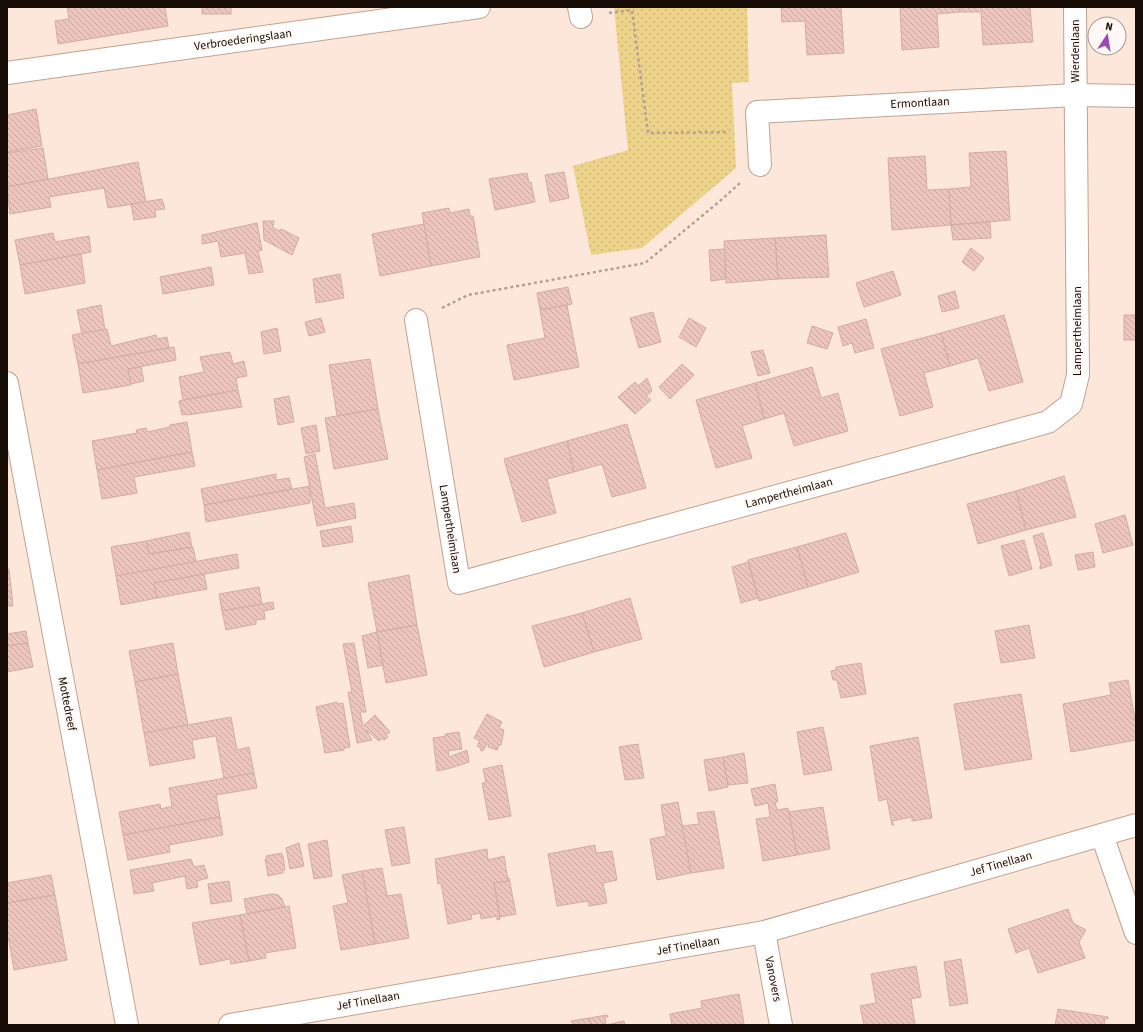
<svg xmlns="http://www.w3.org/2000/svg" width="1143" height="1032" font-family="'Source Sans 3',sans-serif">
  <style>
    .park { fill: url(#park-dots) }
    .building { fill: url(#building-back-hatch); stroke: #d3aca3 }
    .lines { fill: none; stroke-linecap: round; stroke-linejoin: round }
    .street-casing { stroke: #c3a28f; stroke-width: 24 }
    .path { stroke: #b2a096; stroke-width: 2.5; stroke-dasharray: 3 3; stroke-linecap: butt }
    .street { stroke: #fff; stroke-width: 22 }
    .labels { text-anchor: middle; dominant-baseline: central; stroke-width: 4; stroke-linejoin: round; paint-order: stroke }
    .street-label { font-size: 12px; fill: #170c06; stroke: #fff8f4 }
  </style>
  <defs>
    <pattern id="park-dots" width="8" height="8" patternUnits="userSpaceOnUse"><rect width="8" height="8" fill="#edd28a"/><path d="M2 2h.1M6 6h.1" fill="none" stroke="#cab376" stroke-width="1.8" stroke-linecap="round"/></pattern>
    <pattern id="building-back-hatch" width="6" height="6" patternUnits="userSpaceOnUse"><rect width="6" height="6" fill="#edc5bc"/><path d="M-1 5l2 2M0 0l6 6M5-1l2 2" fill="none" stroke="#caa8a0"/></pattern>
  </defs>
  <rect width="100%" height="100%" fill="#fde7db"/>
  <path class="park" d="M614 7H747L749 82 732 83 736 168 642 248 591 255 573 166 628 150Z"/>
  <g class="building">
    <path d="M67 7H165L168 26 58 44 55 21 69 19Z"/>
    <rect x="202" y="7" width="29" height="7"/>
    <path d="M781 7H841L844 53 807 55 805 21 782 22Z"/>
    <path d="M900 7H960V12L937 14 939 47 902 50Z"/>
    <path d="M960 7H1030L1033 42 983 45 981 12H960Z"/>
    <path d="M36 109 42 146 7 152V115Z"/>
    <path d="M43 148 48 179 7 187V153Z"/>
    <path d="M1006 151 1010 220 951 225 949 189 971 187 969 153Z"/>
    <path d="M925 156 927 190 949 189 951 225 892 230 888 158Z"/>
    <path d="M138 162 146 202 108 208 104 188 49 197 51 207 10 214 7 187Z"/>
    <path d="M564 172 569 198 550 202 545 175Z"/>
    <path d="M527 173 529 183 531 182 535 202 495 210 489 179Z"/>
    <path d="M162 199 165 209 155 210 156 217 134 220 131 204Z"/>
    <path d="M449 208 450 213 469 209 470 216H473L480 257H479L431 266 422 213Z"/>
    <path d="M263 221H274L273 228 280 231 281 229 299 238 292 255 264 240Z"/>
    <path d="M990 222 991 238 953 240 951 225Z"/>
    <path d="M257 223 262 250 258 251 263 272 249 274 245 253 221 257 218 241 202 244V235Z"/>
    <path d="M424 224 431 266 380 276 372 234Z"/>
    <path d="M53 233 55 242 89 236 91 252 20 265 15 240Z"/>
    <path d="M825 235H826L829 277 778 279 775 238Z"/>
    <path d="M775 238 778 279 726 283 724 241Z"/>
    <path d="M971 248 984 258 974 271 962 262Z"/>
    <path d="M725 249V279L711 281 709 250Z"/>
    <path d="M81 254 85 283 25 294 20 265Z"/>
    <path d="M211 267 214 285 163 294 160 277Z"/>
    <path d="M893 271 901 295 864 307 856 283Z"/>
    <path d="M340 274 344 298 316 303 313 279Z"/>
    <path d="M568 287 572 304 540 310 537 293Z"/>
    <path d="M955 291 959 308 942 312 938 296Z"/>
    <path d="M101 305 105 330 82 334 77 310Z"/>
    <path d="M567 305 579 367 514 380 507 345 545 338 540 310Z"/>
    <path d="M653 312 661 342 639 348 630 318Z"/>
    <path d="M1004 315 1023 382 989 391 978 358 950 366 941 333Z"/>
    <rect x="1124" y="315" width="12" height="25"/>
    <path d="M321 318 325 332 309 336 305 322Z"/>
    <path d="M689 318 706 328 696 347 679 337Z"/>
    <path d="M866 319 874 348 855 353 852 343 843 346 838 327Z"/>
    <path d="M812 326 833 333 827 349 807 343Z"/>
    <path d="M277 328 281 351 264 354 261 332Z"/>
    <path d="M107 329 111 346 156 335 157 339 167 337 169 348 78 364 72 335Z"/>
    <path d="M941 333 950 366 924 373 933 407 900 416 881 349Z"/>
    <path d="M174 347 176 360 128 369 131 385 83 393 78 364Z"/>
    <path d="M763 350 770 373 758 376 751 352Z"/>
    <path d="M230 352 233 364 244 361 247 376 236 378 238 390 183 400 179 377 204 372 200 357Z"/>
    <path d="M370 359 378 409 337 416 329 365Z"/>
    <path d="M682 364 694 375 670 399 659 387Z"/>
    <path d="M141 367 144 381 131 384 128 369Z"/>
    <path d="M812 367 821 398 838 393 848 431 794 446 784 413 764 419 755 383Z"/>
    <path d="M647 378 652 391 646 396 651 400 635 414 618 397 635 382 638 386Z"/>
    <path d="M755 383 764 419 742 426 752 458 716 468 696 400Z"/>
    <path d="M238 390 242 407 187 415 186 414 182 415 179 401Z"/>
    <path d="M289 396 294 422 278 425 274 399Z"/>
    <path d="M378 409 388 459 334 469 325 418Z"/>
    <path d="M187 422 192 452 97 470 92 441 137 433 136 430 146 428 147 432 170 427V425Z"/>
    <path d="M627 424 646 488 612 497 602 464 574 472 567 441Z"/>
    <path d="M316 425 320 451 306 454 301 428Z"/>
    <path d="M567 441 574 472 547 479 556 513 522 522 504 459Z"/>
    <path d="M192 452 195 466 134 477 137 493 102 499 97 470Z"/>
    <path d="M315 454 325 508 354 503 356 518 317 526 304 457Z"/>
    <path d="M276 474V480L289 478 292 489 204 505 201 489Z"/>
    <path d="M1064 476 1076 517 1026 530 1016 491Z"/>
    <path d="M310 486V503L206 522 204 505Z"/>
    <path d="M1016 491 1026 530 978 544 967 504Z"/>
    <path d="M1125 515 1133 545 1103 553 1095 524Z"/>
    <path d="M351 526 353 542 323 547 320 531Z"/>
    <path d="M189 532 192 547 149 554 146 541Z"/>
    <path d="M845 533H846L859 572 808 587 797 547Z"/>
    <path d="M1043 533 1052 565 1040 569V566L1041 565 1033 536Z"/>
    <path d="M1024 540 1032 569 1009 576 1001 546Z"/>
    <path d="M146 541 149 554 193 547 196 562 116 576 111 547Z"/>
    <path d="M797 547 808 587 759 601 748 560Z"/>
    <path d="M1093 552 1095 567 1078 570 1075 555Z"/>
    <path d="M237 554 239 568 154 583 157 598 121 605 116 576Z"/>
    <path d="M748 562 758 598 741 603 732 567Z"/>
    <path d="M7 569H9L13 606H7Z"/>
    <path d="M204 574 207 589 157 598 154 583Z"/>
    <path d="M409 575 417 625 377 632 368 583Z"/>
    <path d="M259 587 262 604 222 611 219 594Z"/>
    <path d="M630 598 642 639 594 652 582 613Z"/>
    <path d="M273 602 274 609 264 611 265 619 256 620V624L226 630 222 611Z"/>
    <path d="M582 613 594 652 544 667 532 626Z"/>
    <path d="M417 625 427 675 386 683 377 632Z"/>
    <path d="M1029 625 1035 658 1001 663 995 631Z"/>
    <path d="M26 631 28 643 7 646V634Z"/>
    <path d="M377 632 383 665 368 668 362 636Z"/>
    <path d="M28 643 33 667 7 672V646Z"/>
    <path d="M173 643 178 674 135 682 129 651Z"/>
    <path d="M354 643 366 712H360L363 726 375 715 390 732 386 735 388 737 384 740 382 738 379 741 366 730 372 740 357 743 348 692H352L343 644Z"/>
    <path d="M861 663 866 694 841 698 837 680H833L831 671 836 670V667Z"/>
    <path d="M178 674 188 725 144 733 135 682Z"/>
    <path d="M1128 680 1136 725V740L1071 752 1063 704 1111 695 1109 683Z"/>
    <path d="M1021 694 1032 759 965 770 954 704Z"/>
    <path d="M337 702V704L343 703 350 747 344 748V750L325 753 316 707Z"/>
    <path d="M487 714 502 722 499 728 504 730 501 745H499L497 750 488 747 489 745 487 744 483 751 480 750 481 748 477 746 480 741 474 738Z"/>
    <path d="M231 717 237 750 249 747 254 773 224 779 216 736 192 740 195 758 150 766 144 733Z"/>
    <path d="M823 727 832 770 804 775 797 732Z"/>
    <path d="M459 732 462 749 448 751 449 757 467 750 469 762 451 768 437 771 433 738 446 736 445 734Z"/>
    <path d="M918 737 932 818 912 821V817L892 821 894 825H892L887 799 879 801 870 746Z"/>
    <path d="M638 744 644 778 625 780 619 747Z"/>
    <path d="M744 753 748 783 728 785 723 757Z"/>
    <path d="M723 757 728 787 709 791 704 760Z"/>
    <path d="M502 765 511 816 489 820 482 783H486L483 769Z"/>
    <path d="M254 773 257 788 216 795 220 817 123 835 119 812 160 804 161 809 172 806 169 788Z"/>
    <path d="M775 784 778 802H775L777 810 788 808 797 855 763 861 756 819 770 817 768 803 755 806 751 789Z"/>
    <path d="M678 802 691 873 657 880 650 839 666 836 661 805Z"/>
    <path d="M823 807 830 849 797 855 789 812Z"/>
    <path d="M714 811 724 868 691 873 682 826 699 824 697 813Z"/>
    <path d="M220 817 223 835 169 845 170 852 128 860 123 835Z"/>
    <path d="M404 827 410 863 392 866 385 830Z"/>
    <path d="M327 840 332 876 314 879 308 844Z"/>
    <path d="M299 843 304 866 290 869 286 848Z"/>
    <path d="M595 845 596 853 612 851 617 880 603 883 607 903 589 906 588 901 557 906 548 854Z"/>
    <path d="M487 849 488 860 504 856 508 881 494 883 500 919 497 920V916L481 919 480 913 471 915 472 919 448 924 441 883 438 884 435 859Z"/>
    <path d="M281 853 283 856 285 870H283V873L268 876 265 859H267L266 856Z"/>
    <path d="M191 859 194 867 204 865 208 878 197 881 198 887 187 889 185 876 152 883 154 891 134 894 130 870Z"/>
    <path d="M382 868 387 896 401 894 409 938 375 944 362 871Z"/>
    <path d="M362 871 375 944 341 950 333 906 348 903 342 875Z"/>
    <path d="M51 875 55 895 7 903V883Z"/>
    <path d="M507 878H509L516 914 500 917 494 883 508 881Z"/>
    <path d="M229 881 232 901 211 904 208 884Z"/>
    <path d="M272 894 278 895 282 899 285 907 247 914 244 899Z"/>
    <path d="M55 895 67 960 14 970 9 940H7V903Z"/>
    <path d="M289 906 296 948 265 953 266 958 249 961 240 915Z"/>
    <path d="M1068 909 1073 923 1086 930 1079 942 1085 958 1038 973 1029 948 1016 953 1008 929Z"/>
    <path d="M240 915 249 961 231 964 230 959 200 965 192 923Z"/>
    <path d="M961 959 968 1003 950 1006 944 962Z"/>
    <path d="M916 966 921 997 911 999 915 1025H864L860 1006 876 1003 871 974Z"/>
    <path d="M739 994 744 1024 741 1025H672L670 1014 702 1008 701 1001Z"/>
    <path d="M1058 1009 1108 1017V1019L1105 1018 1104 1025H1055Z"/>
    <path d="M607 1015 608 1017H605L606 1025 624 1021 625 1025H591L589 1018Z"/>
    <path d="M589 1018 591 1025H575L574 1023H572L571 1021Z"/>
  </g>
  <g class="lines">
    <defs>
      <g id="street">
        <path d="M579 7 581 17"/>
        <path d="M7 73 479 7"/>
        <path d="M760 165 757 112 1075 95 1136 96"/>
        <path d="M416 320 459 583 1048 422 1071 404 1078 375 1075 7"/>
        <path d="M7 383 127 1025"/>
        <path d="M1102 835 1136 933"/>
        <path d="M764 932 781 1025"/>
        <path d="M230 1025 764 932 1136 825"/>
      </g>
    </defs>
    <use href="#street" class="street-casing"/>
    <g class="path">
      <path d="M609 13 632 10 648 133 729 132"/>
      <path d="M442 308 468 295 645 263 720 201 740 183"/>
    </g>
    <use href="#street" class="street"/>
  </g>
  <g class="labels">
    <g class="street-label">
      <text transform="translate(243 40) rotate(-8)">Verbroederingslaan</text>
      <text transform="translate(1075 51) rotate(-90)">Wierdenlaan</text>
      <text transform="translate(920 103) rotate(-3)">Ermontlaan</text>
      <text transform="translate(1077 331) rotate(-90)">Lampertheimlaan</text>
      <text transform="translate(789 493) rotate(-15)">Lampertheimlaan</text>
      <text transform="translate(450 529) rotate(81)">Lampertheimlaan</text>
      <text transform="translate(67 704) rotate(79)">Mottedreef</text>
      <text transform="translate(1001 864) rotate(-16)">Jef Tinellaan</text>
      <text transform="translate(688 946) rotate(-10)">Jef Tinellaan</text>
      <text transform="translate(773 979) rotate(79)">Vanovers</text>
      <text transform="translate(368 1001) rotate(-10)">Jef Tinellaan</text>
    </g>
  </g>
  <rect width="1143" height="1032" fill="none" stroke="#170c06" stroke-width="16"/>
  <g transform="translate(1107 36) rotate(12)"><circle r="19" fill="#fff8f4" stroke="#a29a95"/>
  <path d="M0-3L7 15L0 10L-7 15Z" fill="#9c49b7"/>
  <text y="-6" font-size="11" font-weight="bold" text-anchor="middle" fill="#170c06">N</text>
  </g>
</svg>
